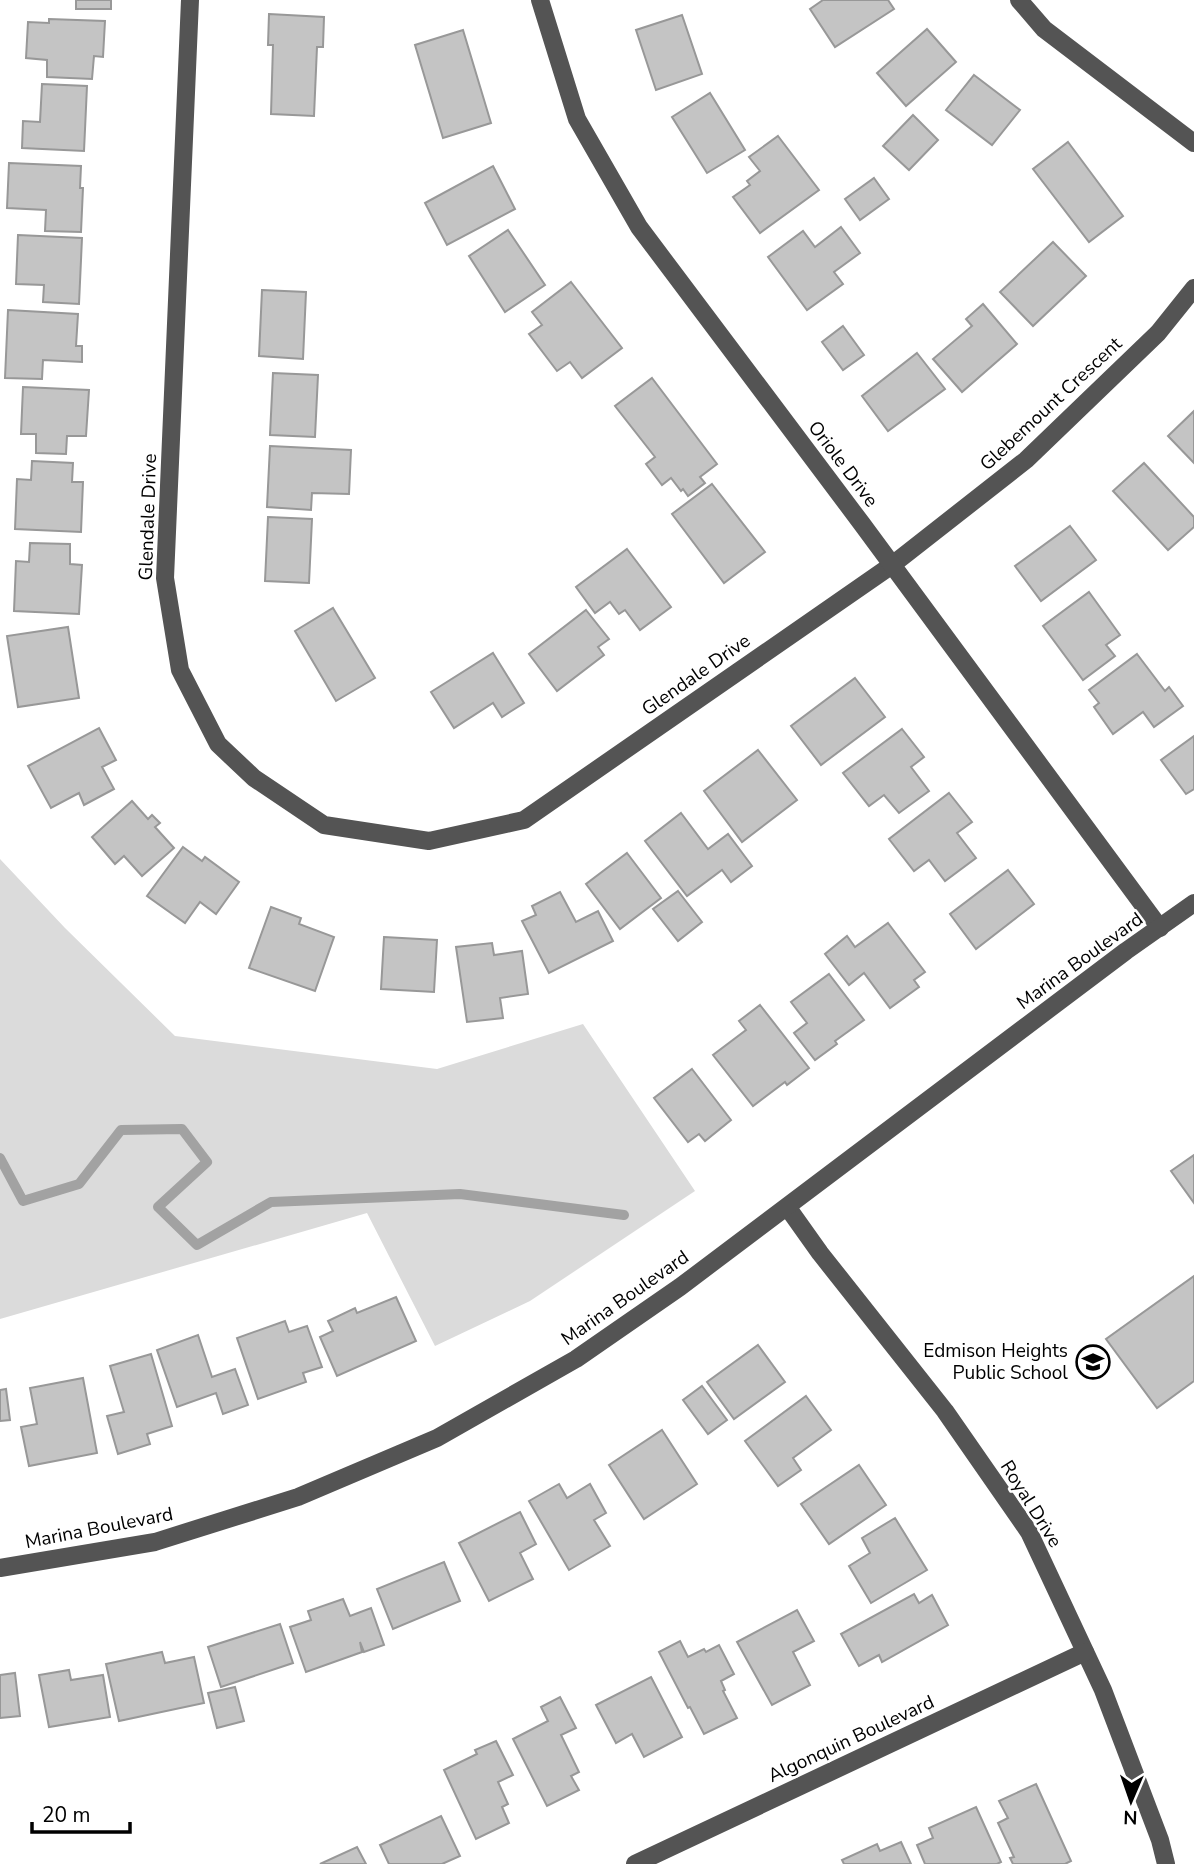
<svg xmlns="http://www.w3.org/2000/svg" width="1194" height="1864" font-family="'Nunito Sans',sans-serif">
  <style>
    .green { fill: #dbdbdb }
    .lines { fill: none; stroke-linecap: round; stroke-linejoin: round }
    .stream { stroke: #a2a2a2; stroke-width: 10 }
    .building { fill: #c4c4c4; stroke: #989898; stroke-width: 2 }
    .minor { stroke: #545454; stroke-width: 18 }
    .labels { text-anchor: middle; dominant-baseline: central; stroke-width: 5; stroke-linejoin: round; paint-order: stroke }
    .street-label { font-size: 19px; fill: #000; stroke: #fff }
    .poi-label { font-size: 19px; fill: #000; stroke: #fff; text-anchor: end }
  </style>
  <rect width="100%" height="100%" fill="#fff"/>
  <path class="green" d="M0 859 65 928 175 1036 437 1069 583 1024 695 1191 530 1301 435 1346 367 1213 0 1319Z"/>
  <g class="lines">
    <path class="stream" d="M0 1158 23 1201 79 1184 121 1130 182 1129 207 1162 158 1207 197 1245 271 1202 460 1194 624 1215"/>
  </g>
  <g class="building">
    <rect x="76" y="0" width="35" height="9"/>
    <path d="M823 0H888L894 9 835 47 810 9Z"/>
    <path d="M269 14 324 17 323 47H317L314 116 271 114 273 45H268Z"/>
    <path d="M682 15 702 74 656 90 636 30Z"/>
    <path d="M49 19 105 21 103 57 94 56 92 79 47 77V60L26 58 28 22 49 23Z"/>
    <path d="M927 29 956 62 906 106 877 73Z"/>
    <path d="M463 30 491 123 443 138 415 45Z"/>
    <path d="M974 75 1020 110 992 145 946 110Z"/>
    <path d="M42 84 87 86 84 151 22 148 23 121 40 122Z"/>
    <path d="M710 93 745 150 707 173 672 117Z"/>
    <path d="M913 115 938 140 909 170 883 146Z"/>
    <path d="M778 136 819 190 760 233 733 197 750 185 747 181 760 171 749 157Z"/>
    <path d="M1068 142 1123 216 1089 242 1033 169Z"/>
    <path d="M9 163 81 166 80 188H83L81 232 45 231 46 210 7 208Z"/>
    <path d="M493 166 515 209 447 245 425 203Z"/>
    <path d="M874 178 889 199 860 220 845 199Z"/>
    <path d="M841 227 860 253 834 272 843 284 807 310 768 257 803 231 815 247Z"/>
    <path d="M508 230 545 285 505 312 469 256Z"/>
    <path d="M18 235 82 238 79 304 43 302 44 285 16 284Z"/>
    <path d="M1053 242 1086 276 1033 326 1000 292Z"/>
    <path d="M571 282 622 348 582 378 570 362 557 371 529 334 542 325 532 312Z"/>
    <path d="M262 290 306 292 303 359 259 356Z"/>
    <path d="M983 304 1017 344 962 392 933 359 972 326 966 319Z"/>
    <path d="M8 310 78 314 76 346H82V362L43 360 42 379 5 378Z"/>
    <path d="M843 326 864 355 843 370 822 342Z"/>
    <path d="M917 353 945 389 888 431 862 396Z"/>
    <path d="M273 373 318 375 315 437 270 435Z"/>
    <path d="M652 378 717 464 700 477 705 483 688 496 683 489 681 491 671 478 662 485 646 464 655 457 615 406Z"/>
    <path d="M23 387 89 390 86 436H67L66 454 36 453V434H21Z"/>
    <path d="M1194 411V463L1168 436Z"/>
    <path d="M270 446 351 450 349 494 312 493 311 510 267 507Z"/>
    <path d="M32 461 73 463 72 482H83L81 532 15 529 17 479 31 480Z"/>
    <path d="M1144 463 1194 517V527L1168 550 1113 491Z"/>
    <path d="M712 484 765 552 724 583 672 514Z"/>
    <path d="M268 517 312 519 309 583 265 581Z"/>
    <path d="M1070 526 1096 560 1041 601 1015 566Z"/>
    <path d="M30 543 70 544V564L82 565 79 614 14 611 16 561 29 562Z"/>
    <path d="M627 549 671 607 640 630 625 610 619 614 610 602 595 613 576 587Z"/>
    <path d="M1089 592 1120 635 1106 645 1115 656 1083 680 1043 626Z"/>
    <path d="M333 608 375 678 336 701 295 631Z"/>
    <path d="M586 610 609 639 598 647 604 655 557 691 529 654Z"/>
    <path d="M68 627 79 698 18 707 7 636Z"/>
    <path d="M493 653 524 703 502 717 493 703 454 728 431 692Z"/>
    <path d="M1137 654 1165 691 1169 687 1183 706 1154 727 1143 712 1113 734 1094 707 1099 703 1089 690Z"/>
    <path d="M855 678 885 717 821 765 791 726Z"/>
    <path d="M99 728 116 760 102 767 114 789 84 805 79 793 51 808 28 766Z"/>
    <path d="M902 729 924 757 911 767 929 791 899 813 884 795 869 806 843 773Z"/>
    <path d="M1194 736V789L1186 794 1161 760Z"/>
    <path d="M758 750 797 800 742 842 704 791Z"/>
    <path d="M949 793 972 822 957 833 976 858 945 881 929 860 914 871 889 839Z"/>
    <path d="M132 801 148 819 152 815 160 823 155 827 174 848 142 876 124 856 115 864 92 837Z"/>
    <path d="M681 813 708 849 728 834 752 866 731 882 722 870 687 896 645 841Z"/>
    <path d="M183 847 202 861 205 857 239 882 216 914 200 902 185 923 147 896Z"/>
    <path d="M627 853 661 898 620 929 586 884Z"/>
    <path d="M1008 870 1034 904 976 949 950 914Z"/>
    <path d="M678 891 702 922 678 941 653 909Z"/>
    <path d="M560 892 576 922 598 911 613 941 549 973 522 921 536 915 532 906Z"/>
    <path d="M271 907 301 918 299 924 334 937 315 991 249 968Z"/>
    <path d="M888 923 925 972 914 980 919 987 890 1008 864 973 849 985 825 954 847 936 855 947Z"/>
    <path d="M384 937 437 940 434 992 381 989Z"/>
    <path d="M492 943 494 955 522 951 528 994 500 998 503 1018 467 1022 456 947Z"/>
    <path d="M829 974 864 1020 835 1041 837 1044 815 1060 794 1033 807 1023 791 1002Z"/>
    <path d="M760 1005 809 1068 787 1085 785 1082 753 1106 713 1055 746 1030 739 1021Z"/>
    <path d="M692 1069 731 1120 705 1141 699 1134 688 1142 654 1098Z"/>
    <path d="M1194 1155V1203L1171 1171Z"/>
    <path d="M1194 1276V1381L1157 1408 1106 1339Z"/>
    <path d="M396 1297 416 1341 337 1376 320 1337 333 1331 328 1321 355 1308 357 1313Z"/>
    <path d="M285 1321 289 1332 307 1326 322 1367 303 1373 306 1382 258 1399 237 1338Z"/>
    <path d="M198 1335 212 1377 235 1369 248 1405 223 1414 216 1393 177 1407 157 1350Z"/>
    <path d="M758 1345 785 1382 734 1419 707 1382Z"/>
    <path d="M151 1354 172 1426 147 1434 150 1444 118 1454 107 1416 124 1412 110 1366Z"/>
    <path d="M83 1378 97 1453 29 1466 21 1427 37 1424 30 1388Z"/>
    <path d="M702 1386 727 1420 708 1434 683 1400Z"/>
    <path d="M6 1389 10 1420 0 1421V1390Z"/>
    <path d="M806 1396 831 1430 793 1458 801 1470 778 1486 745 1441Z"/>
    <path d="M662 1430 697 1484 644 1519 609 1465Z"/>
    <path d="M859 1465 886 1505 829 1544 801 1504Z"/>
    <path d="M559 1484 567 1498 590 1484 606 1513 594 1520 610 1546 569 1570 529 1501Z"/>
    <path d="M520 1512 536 1544 520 1553 533 1579 489 1601 459 1543Z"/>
    <path d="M895 1518 927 1570 871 1603 849 1566 870 1553 862 1538Z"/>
    <path d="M444 1562 460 1601 393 1629 377 1589Z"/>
    <path d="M914 1594 919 1603 932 1595 948 1625 882 1662 879 1655 859 1666 841 1634Z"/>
    <path d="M343 1599 350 1616 371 1608 384 1645 364 1652 360 1642 362 1652 306 1672 290 1627 311 1620 308 1611Z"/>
    <path d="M797 1610 814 1641 793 1652 810 1685 772 1705 737 1642Z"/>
    <path d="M280 1624 293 1663 221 1687 208 1647Z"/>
    <path d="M680 1641 688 1657 704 1649 706 1652 719 1645 734 1674 721 1681 725 1690 723 1691 737 1718 704 1734 690 1707 688 1708 659 1652Z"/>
    <path d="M162 1652 165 1663 194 1657 204 1703 119 1721 106 1664Z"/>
    <path d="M69 1670 71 1680 103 1675 110 1717 49 1727 39 1675Z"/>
    <path d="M15 1673 20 1716 0 1718V1675Z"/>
    <path d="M651 1677 682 1737 644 1757 632 1734 616 1743 596 1705Z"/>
    <path d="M235 1687 244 1721 217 1728 208 1693Z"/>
    <path d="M560 1697 576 1728 561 1735 579 1772 571 1776 579 1790 547 1806 513 1739 548 1721 541 1707Z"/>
    <path d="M496 1741 513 1775 498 1782 508 1804 502 1807 509 1823 476 1839 444 1770 477 1754 475 1750Z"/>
    <path d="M1036 1784 1071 1861 1065 1864H1013L1010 1858 1014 1857 998 1823 1008 1818 999 1801Z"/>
    <path d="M976 1807 1001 1862 997 1864H925L917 1845 933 1838 929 1828Z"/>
    <path d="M441 1816 460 1856 442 1864H389L380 1845Z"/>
    <path d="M901 1842 911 1864H844L842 1860 877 1844 880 1851Z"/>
    <path d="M357 1847 366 1864H320Z"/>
  </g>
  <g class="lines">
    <g class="minor">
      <path d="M190 0 165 578 180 670 218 744 254 778 324 825 429 841 524 820 892 565 1026 460 1158 333 1194 288"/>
      <path d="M540 0 577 119 639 227 862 524 1160 928"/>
      <path d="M1019 0 1044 29 1194 143"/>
      <path d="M788 1208 820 1253 945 1411 1029 1532 1103 1690 1160 1840 1166 1864"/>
      <path d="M0 1568 155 1542 298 1497 437 1438 576 1359 680 1287 1126 951 1194 903"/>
      <path d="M635 1864 1085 1652"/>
    </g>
  </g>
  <defs>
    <symbol id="school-ring" viewBox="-11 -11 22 22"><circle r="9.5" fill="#fff" stroke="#000" stroke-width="1.5"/><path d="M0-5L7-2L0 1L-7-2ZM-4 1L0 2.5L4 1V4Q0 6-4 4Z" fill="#000"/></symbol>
  </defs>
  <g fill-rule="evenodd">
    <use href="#school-ring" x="1074" y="1343" width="38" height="38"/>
  </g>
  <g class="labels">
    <g class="street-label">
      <text transform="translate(1051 404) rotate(-43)">Glebemount Crescent</text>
      <text transform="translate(843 464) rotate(53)">Oriole Drive</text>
      <text transform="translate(148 517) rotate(-88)">Glendale Drive</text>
      <text transform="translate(696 675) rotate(-35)">Glendale Drive</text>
      <text transform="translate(1080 961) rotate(-36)">Marina Boulevard</text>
      <text transform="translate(625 1298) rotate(-35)">Marina Boulevard</text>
      <text transform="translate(1031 1504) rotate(58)">Royal Drive</text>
      <text transform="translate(99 1528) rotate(-11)">Marina Boulevard</text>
      <text transform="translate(851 1739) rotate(-25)">Algonquin Boulevard</text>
    </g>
    <g class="poi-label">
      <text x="1068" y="1351">Edmison Heights<tspan x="1068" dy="22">Public School</tspan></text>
    </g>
  </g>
  <g transform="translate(1131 1801) rotate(182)" stroke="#ffffff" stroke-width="5" paint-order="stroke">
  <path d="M0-5L12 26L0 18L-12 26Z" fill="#000000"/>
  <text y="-10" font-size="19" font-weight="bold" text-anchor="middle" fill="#000000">N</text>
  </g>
  <path d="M32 1822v10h98v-10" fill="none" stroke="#000000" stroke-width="3.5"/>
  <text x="42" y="1822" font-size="21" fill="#000000" stroke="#ffffff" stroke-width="5" paint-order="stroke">20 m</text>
</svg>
